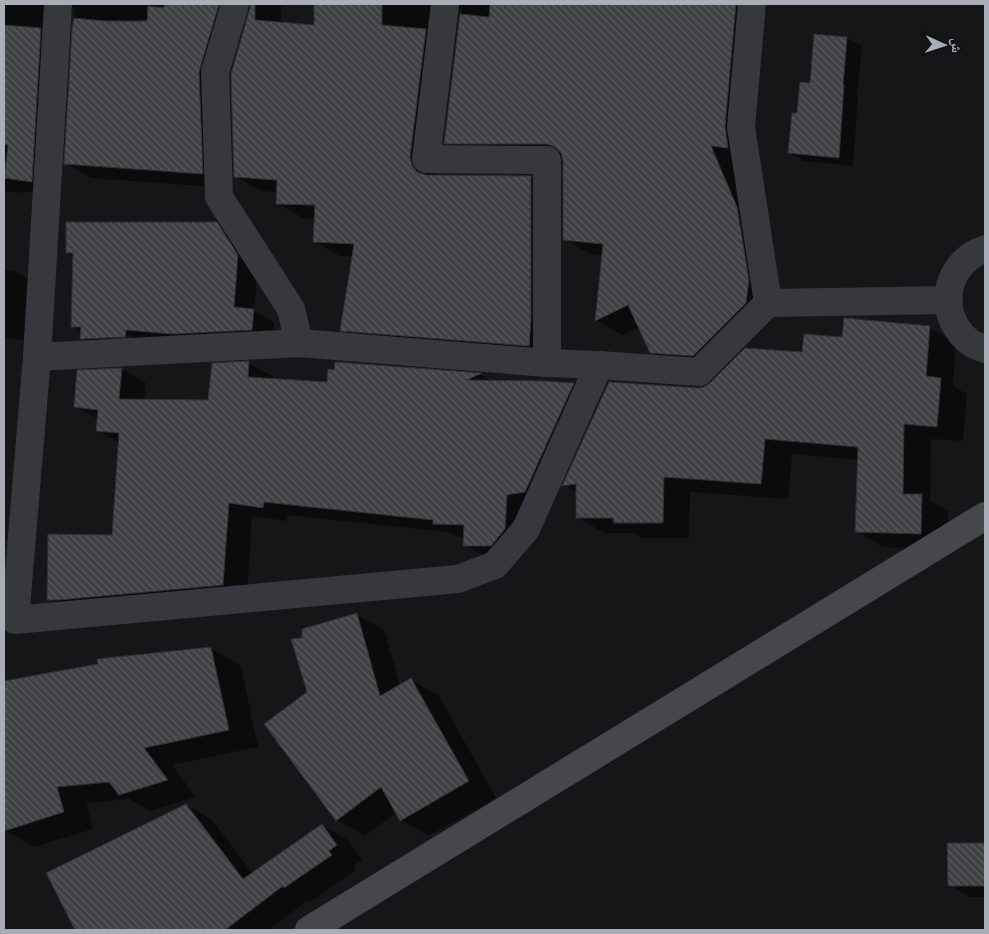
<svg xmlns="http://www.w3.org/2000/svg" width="989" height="934" font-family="'Nunito Sans','Noto Naskh Arabic',sans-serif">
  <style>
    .shadow { fill: #0007; fill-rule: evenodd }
    .building { fill: url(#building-back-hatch); stroke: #303034 }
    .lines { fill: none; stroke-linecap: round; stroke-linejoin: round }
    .minor { stroke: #37383d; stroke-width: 28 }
    .secondary { stroke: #45474d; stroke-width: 28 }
  </style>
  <defs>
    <pattern id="building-back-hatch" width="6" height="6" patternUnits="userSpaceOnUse" patternTransform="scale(1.25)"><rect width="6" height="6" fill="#404145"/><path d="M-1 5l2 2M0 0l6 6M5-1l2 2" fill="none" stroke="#595a5e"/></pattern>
  </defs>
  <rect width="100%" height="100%" fill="#161618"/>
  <g class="shadow">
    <path d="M4 4H281V24L315 27 316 4H766V10L762 18 751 141 772 318 677 367 651 352 640 327 622 335 596 320 603 256 590 254 564 239V159L471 158 445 143 462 7 458 10 455 17 436 173 437 176 531 177 557 192 555 360 368 345 342 330 354 257 340 256 314 241 315 219 303 218 277 203V192L261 191 235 176 251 6 246 14 226 83 228 188 91 178 65 163 75 7 71 10 58 196 22 191V193L4 191Z"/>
    <path d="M815 35 847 38 862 46 857 94 858 95 853 166 804 161 789 153 798 115 811 84Z"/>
    <path d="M216 223 237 235 258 267 254 311 274 322 272 341 102 350 82 338V332L72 326 75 257 67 253ZM131 335 132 338 100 339 98 337Z"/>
    <path d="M4 270 14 271 40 286 35 341 4 338Z"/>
    <path d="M929 327 956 342 953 386 967 394 963 441 931 439 930 500 948 511 947 549 883 547 857 531 859 460 792 454 788 499 690 492 689 538H642L633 533H604L577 517V493L564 485 698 389 705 388 843 339Z"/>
    <path d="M249 363 273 376V380L328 383 335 371 336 363 481 375 493 382H543L573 385 597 398 550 505 489 559 465 545V538L458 537 448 532 287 515V521L252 516 247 598 72 613 48 599 114 536 120 443 97 430 98 419 75 406 122 369 146 383 144 401 210 402 213 365Z"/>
    <path d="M356 614 384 630 400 686 411 680 439 696 496 798 429 836 401 820 397 812 365 836 337 820 308 693 304 639Z"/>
    <path d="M211 648 241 666 258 747 172 765 196 797 150 811 129 799 86 803 93 829 34 847 4 830V682L99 665Z"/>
    <path d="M186 805 212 820 253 874 322 825 348 840 362 860 354 866 356 870 310 902 308 900 269 930H76L48 874Z"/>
    <path d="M949 844H985V897H970L950 885Z"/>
  </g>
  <g class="building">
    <path d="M164 4H219L199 72 203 174 64 164 72 30 74 18 104 21H147L148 6 164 8Z"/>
    <path d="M250 4H255V20L314 25V4H382V25L426 29 410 157 412 165 417 172 426 175 531 176V320L529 346 340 331 354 244 313 242 315 205 276 204 277 180 234 177 231 74 250 8Z"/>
    <path d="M490 4H736L725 126 728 148 711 146 737 207 749 280 746 303 693 356 650 353 628 305 595 321 603 244 563 240V160L561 153 555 147 547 144H444L460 14 489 17Z"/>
    <path d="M4 25 41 28 32 182 4 178 8 145 4 144Z"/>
    <path d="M814 34 847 37 843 85H844L839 158 788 153 792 113H797L800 82 810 83Z"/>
    <path d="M66 222H217L238 255 234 307 254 309 252 330 172 334 126 330 125 337 80 339 81 327H71L73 253H66Z"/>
    <path d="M844 318 930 326 926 376 941 378 937 427 904 424 903 494H922L921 534 855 532 858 447 765 439 761 484 664 477 663 523H614L613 518H576V484L562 486 609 382 698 388 704 387 710 383 745 348 802 352 804 334 842 337Z"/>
    <path d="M249 361 248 377 327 382 328 369 334 370 335 362 482 373 467 380 543 381 574 383 525 492 507 495 505 529 491 546H463L464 525 433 524V520L264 502 263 508 229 503 223 585 58 600H47L48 534 112 535 119 433 96 431 98 410 74 407 77 370 122 368 119 399 208 400 212 363Z"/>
    <path d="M357 613 380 696 411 678 469 781 400 821 381 787 336 821 264 724 307 692 291 639 302 638V629Z"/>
    <path d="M211 647 229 730 144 748 168 780 119 795 109 782 57 787 64 812 4 831V681L98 664 97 659Z"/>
    <path d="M186 804 243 879 322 824 337 845 329 851 332 855 284 888 283 886 225 930H75L46 873Z"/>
    <path d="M947 843H985V886H948Z"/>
  </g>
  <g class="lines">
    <g class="minor">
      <path d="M58 4 37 357 15 620 458 579 495 565 526 529 599 365"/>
      <path d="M235 4 215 72 219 197 291 309 299 343"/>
      <path d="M445 4 426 159 547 160V363"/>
      <path d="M752 4 741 127 768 303 948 300"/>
      <path d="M985 249C981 251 975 253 971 256 941 277 941 321 971 343 975 346 981 347 985 349"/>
      <path d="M37 357 299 343 547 363 599 365 699 372 768 303"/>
    </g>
    <path class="secondary" d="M309 930 985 516"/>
  </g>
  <rect width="989" height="934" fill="none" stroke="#a8adb8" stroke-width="10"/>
  <g transform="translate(944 45) rotate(93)" stroke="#111113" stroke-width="4" paint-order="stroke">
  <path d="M0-4L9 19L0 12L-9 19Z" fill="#a8adb8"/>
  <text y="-8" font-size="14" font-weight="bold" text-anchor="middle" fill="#a8adb8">ش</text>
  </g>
</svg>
